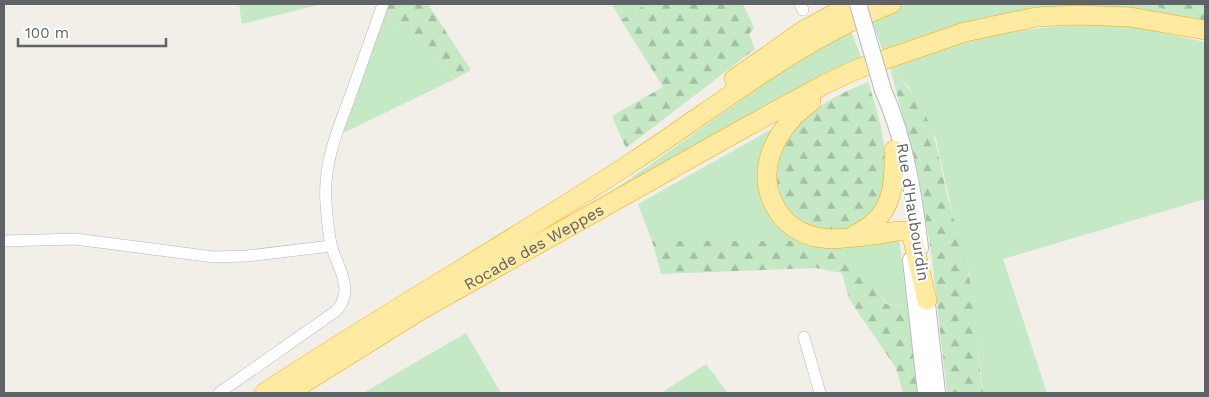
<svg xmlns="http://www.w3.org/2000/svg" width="1209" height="397" font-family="'Work Sans',sans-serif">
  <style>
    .grass { fill: #c5e8c5 }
    .forest { fill: url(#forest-firs) }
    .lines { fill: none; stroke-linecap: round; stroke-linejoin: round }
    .minor-casing { stroke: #b5b8bc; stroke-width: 12 }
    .secondary-casing { stroke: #b6babf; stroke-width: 18 }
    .trunk-casing { stroke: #f9ab00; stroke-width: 20 }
    .minor { stroke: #fff; stroke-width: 11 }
    .secondary { stroke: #fff; stroke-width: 16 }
    .trunk { stroke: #feeaa1; stroke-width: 19 }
    .secondary-bridge-casing { stroke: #b6babf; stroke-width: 18; stroke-linecap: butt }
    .secondary-bridge { stroke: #fff; stroke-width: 16 }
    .labels { text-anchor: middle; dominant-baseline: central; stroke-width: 4; stroke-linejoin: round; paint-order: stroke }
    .street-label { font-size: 16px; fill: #5f6368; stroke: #fff }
  </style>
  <defs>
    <pattern id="forest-firs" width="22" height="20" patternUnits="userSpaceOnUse" patternTransform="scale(1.25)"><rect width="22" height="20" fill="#c5e8c5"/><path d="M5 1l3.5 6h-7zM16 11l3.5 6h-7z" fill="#a3c0a4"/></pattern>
  </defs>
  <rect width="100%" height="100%" fill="#f1efe8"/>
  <g class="grass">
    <path d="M239 4H322L242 24Z"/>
    <path d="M612 4H646L621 20Z"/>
    <path d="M906 4H1147L1205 21C1093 0 989 8 883 51L871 18Z"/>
    <path d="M384 16 455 79 339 135Z"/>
    <path d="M1091 24 1137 27 1205 42V199L1003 259 1047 393H983L969 272 958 239 936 139 909 87 890 68C928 55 965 40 1004 33 1033 28 1062 26 1091 24Z"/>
    <path d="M850 28 862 60 597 202 794 63Z"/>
    <path d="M779 125 772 137 779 220 899 237 907 306 887 304 876 288 807 241H652L638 204Z"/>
    <path d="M466 333 501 393H363Z"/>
    <path d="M706 364 728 393H661Z"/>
  </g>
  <g class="forest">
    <path d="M388 4H428L471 70 455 79 384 16Z"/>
    <path d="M646 4H743L754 28 749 34 755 49 626 148 612 116 663 87 621 20Z"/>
    <path d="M1147 4H1205V21Z"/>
    <path d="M890 68C936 113 935 143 949 202 955 226 965 251 969 275 976 315 977 354 983 393H947L932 259 919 176Z"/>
    <path d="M868 82C880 118 897 176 876 212 873 216 866 220 861 223 853 228 842 234 833 232 818 229 799 225 789 212 781 202 777 189 777 177 775 127 827 98 868 82Z"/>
    <path d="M652 241H807L842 253 861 263 886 304 907 306 919 393H903L896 368 849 299 842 273 816 268 661 274Z"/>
  </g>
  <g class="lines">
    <defs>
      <g id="minor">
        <path d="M800 4 803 10"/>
        <path d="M4 241 75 239 214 257 247 256 331 246"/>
        <path d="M804 337 820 393"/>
        <path d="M219 393 336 311C356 289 337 268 331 244 328 231 327 217 326 203 323 165 337 131 350 97 361 66 372 35 383 4"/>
      </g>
      <g id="secondary">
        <path d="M883 90C905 139 914 194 920 248"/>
        <path d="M911 260 926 393"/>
        <path d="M925 287 937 393"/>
      </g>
      <g id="trunk">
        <path d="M734 79 804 30 852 4"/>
        <path d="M811 102C788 118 768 145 767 174 766 190 773 207 784 219 811 248 850 238 885 233 893 232 903 229 911 232L927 300"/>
        <path d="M854 235C893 218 895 186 894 150"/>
        <path d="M264 393C385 313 512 241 634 161 718 106 797 41 891 4"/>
        <path id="s1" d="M288 393 421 310 739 131 825 84 860 68 965 32 1036 17 1078 15 1130 17 1205 30"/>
      </g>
    </defs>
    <use href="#minor" class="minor-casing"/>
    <use href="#secondary" class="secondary-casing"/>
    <use href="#trunk" class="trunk-casing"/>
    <use href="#minor" class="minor"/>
    <use href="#secondary" class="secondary"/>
    <use href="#trunk" class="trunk"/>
    <defs>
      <path id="secondary-bridge" d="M858 4 883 90"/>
    </defs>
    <use href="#secondary-bridge" class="secondary-bridge-casing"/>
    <use href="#secondary-bridge" class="secondary-bridge"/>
  </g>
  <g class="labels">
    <g class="street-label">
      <text transform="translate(913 212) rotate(81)">Rue d'Haubourdin</text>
      <text stroke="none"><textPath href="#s1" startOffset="286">Rocade des Weppes</textPath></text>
    </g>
  </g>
  <rect width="1209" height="397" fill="none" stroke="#5f6368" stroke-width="10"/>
  <path d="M18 38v8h148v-8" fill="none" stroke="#5f6368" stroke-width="2.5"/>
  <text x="25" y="38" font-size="15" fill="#5f6368" stroke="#ffffff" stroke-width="4" paint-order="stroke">100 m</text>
</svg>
